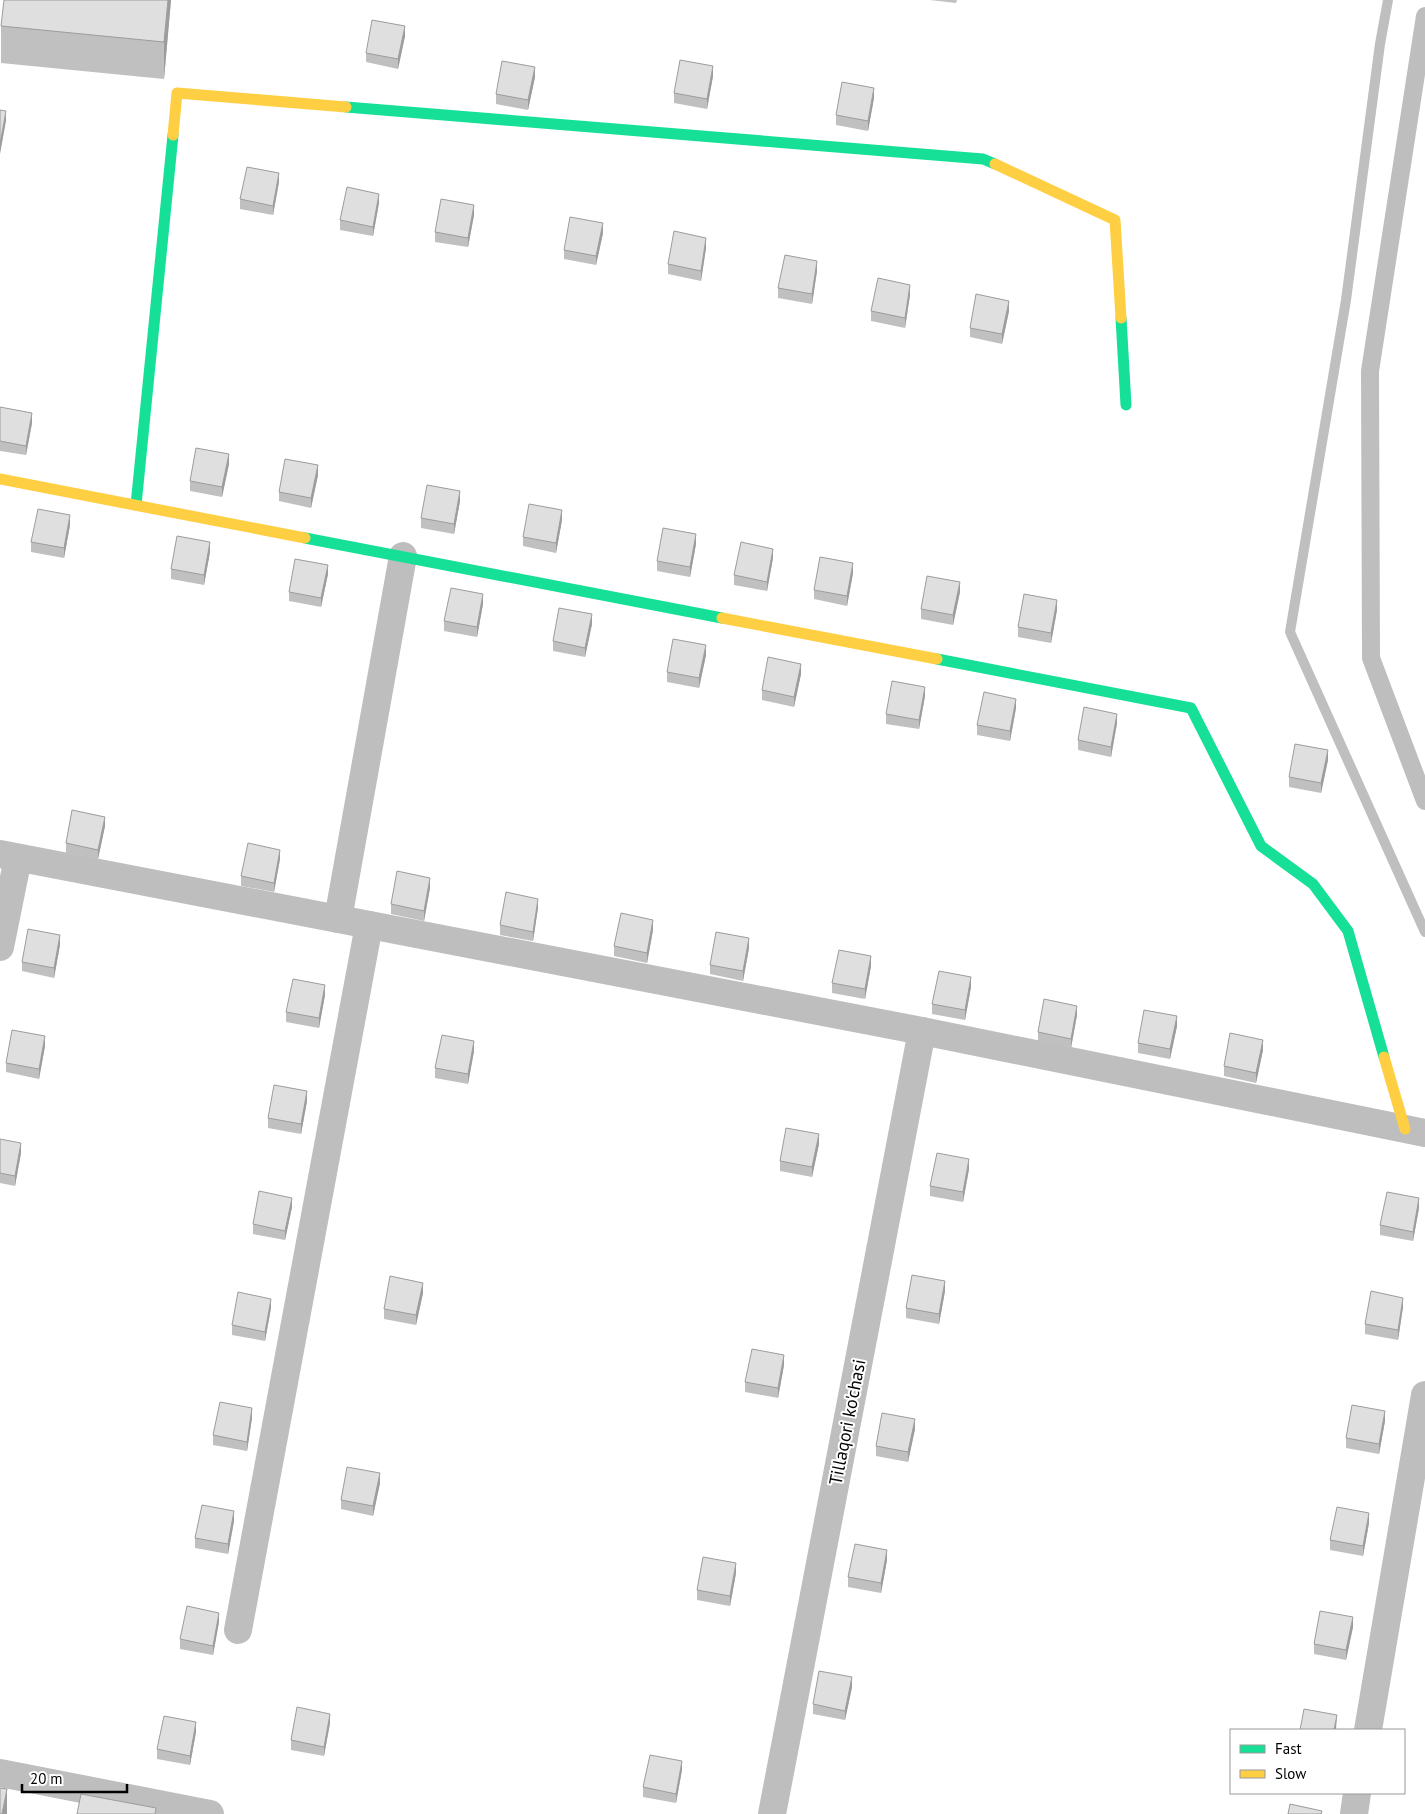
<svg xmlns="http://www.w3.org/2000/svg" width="1425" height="1814" font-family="'PT Sans',sans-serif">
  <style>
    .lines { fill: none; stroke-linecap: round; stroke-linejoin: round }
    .stream { stroke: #bfbfbf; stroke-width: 10 }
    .lane { stroke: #bebebe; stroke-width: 18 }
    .street { stroke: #bebebe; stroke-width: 28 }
    .fast { stroke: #16e098; stroke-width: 11 }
    .slow { stroke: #ffcf43; stroke-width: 11 }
    .wall { fill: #c0c0c0 }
    .shaded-wall { fill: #9c9c9c }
    .building { fill: #dfdfdf; stroke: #9c9c9c }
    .labels { text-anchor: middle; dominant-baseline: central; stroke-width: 4; stroke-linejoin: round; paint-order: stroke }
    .street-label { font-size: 18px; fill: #000; stroke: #fff }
  </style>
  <rect width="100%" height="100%" fill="#fff"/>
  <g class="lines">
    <path class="stream" d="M1388 0 1380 44 1346 300 1290 632 1425 932"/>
    <path class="lane" d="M1425 16 1370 371 1371 658 1425 801"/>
    <g class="street">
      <path d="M0 854 922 1031 1425 1133"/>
      <path d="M338 919 403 556"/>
      <path d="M0 947 18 858"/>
      <path d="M238 1630 369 925"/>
      <path d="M1368 1730 1425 1395"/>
      <path d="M0 1773 210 1814"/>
      <path d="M772 1814 922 1031"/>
      <path d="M1354 1814 1357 1793"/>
    </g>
    <g class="fast">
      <path d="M346 107 983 159 995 164"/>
      <path d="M1121 318 1126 405"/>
      <path d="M136 505 173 135"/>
      <path d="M305 538 722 618"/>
      <path d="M937 659 1191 708 1261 846 1313 884 1348 931 1384 1057"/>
    </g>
    <g class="slow">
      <path d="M173 135 177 93 346 107"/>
      <path d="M995 164 1115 220 1121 318"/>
      <path d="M0 479 305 538"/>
      <path d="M722 618 937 659"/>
      <path d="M1384 1057 1405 1129"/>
    </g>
  </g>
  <g class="wall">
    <path d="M171 0 164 79 1 63V26Z"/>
    <path d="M930 0H957L956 3Z"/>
    <path d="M405 36 398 69 366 62V53Z"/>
    <path d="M713 76 707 109 674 103V93Z"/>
    <path d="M535 77 528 110 496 104V94Z"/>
    <path d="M874 98 868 131 836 125V115Z"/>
    <path d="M279 182 273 215 240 209V199Z"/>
    <path d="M379 203 373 236 340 230V220Z"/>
    <path d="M474 215 468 247 435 242V232Z"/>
    <path d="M603 233 596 265 564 259V250Z"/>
    <path d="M706 248 701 281 668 274V264Z"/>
    <path d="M817 271 812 304 778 298V288Z"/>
    <path d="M910 295 905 328 871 321V311Z"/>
    <path d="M1009 311 1002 344 970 337V328Z"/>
    <path d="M0 407 32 423 26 455 0 451Z"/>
    <path d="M229 464 222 497 190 491V481Z"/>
    <path d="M318 475 311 508 279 501V492Z"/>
    <path d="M460 501 454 534 421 528V518Z"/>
    <path d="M562 520 556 553 523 546V537Z"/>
    <path d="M70 525 64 558 31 552V542Z"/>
    <path d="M696 544 690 577 657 571V561Z"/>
    <path d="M210 552 204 585 171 579V569Z"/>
    <path d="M773 558 767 591 734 585V575Z"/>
    <path d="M853 573 847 606 814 599V590Z"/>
    <path d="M328 574 321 607 289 601V592Z"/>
    <path d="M960 592 953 625 921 619V609Z"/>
    <path d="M483 604 477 637 444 631V621Z"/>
    <path d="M1057 610 1051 643 1018 637V627Z"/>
    <path d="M592 624 585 657 553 651V641Z"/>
    <path d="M706 655 699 688 667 682V672Z"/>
    <path d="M801 674 794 707 762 700V690Z"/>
    <path d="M925 696 919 729 886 724V714Z"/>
    <path d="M1016 708 1010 741 977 735V725Z"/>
    <path d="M1117 723 1111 757 1078 750V740Z"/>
    <path d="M1328 760 1321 793 1289 787V777Z"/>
    <path d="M105 826 98 859 66 853V843Z"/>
    <path d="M280 859 274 892 241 886V876Z"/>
    <path d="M430 888 424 921 391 914V904Z"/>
    <path d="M538 908 533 941 500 935V925Z"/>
    <path d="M653 930 647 963 614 956V946Z"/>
    <path d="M60 945 54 978 22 971V962Z"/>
    <path d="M749 948 743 981 710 974V965Z"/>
    <path d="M871 966 865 999 832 993V983Z"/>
    <path d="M971 987 965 1020 932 1014V1004Z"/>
    <path d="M325 995 319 1028 286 1022V1012Z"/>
    <path d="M1077 1015 1071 1048 1038 1042V1032Z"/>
    <path d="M1177 1026 1170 1059 1138 1053V1043Z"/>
    <path d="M45 1046 39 1079 6 1072V1063Z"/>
    <path d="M1263 1050 1256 1083 1224 1076V1066Z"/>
    <path d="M474 1051 468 1084 435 1078V1068Z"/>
    <path d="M307 1101 301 1134 268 1128V1118Z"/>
    <path d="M0 1139 21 1153 15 1186 0 1183Z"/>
    <path d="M819 1144 812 1177 780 1171V1161Z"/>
    <path d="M969 1169 963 1202 930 1196V1186Z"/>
    <path d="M292 1207 285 1240 253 1234V1224Z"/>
    <path d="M1419 1208 1413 1241 1380 1235V1225Z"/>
    <path d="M945 1291 939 1324 906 1318V1308Z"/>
    <path d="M423 1293 416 1325 384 1319V1309Z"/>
    <path d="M1403 1307 1398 1340 1365 1334V1324Z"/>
    <path d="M271 1308 265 1341 232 1335V1325Z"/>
    <path d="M784 1365 778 1398 745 1392V1382Z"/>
    <path d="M252 1418 247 1451 213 1445V1435Z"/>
    <path d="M1385 1421 1379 1454 1346 1448V1438Z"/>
    <path d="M915 1429 908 1462 876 1456V1446Z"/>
    <path d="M380 1483 373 1516 341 1509V1500Z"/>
    <path d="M234 1521 228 1554 195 1548V1538Z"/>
    <path d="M1369 1523 1363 1556 1330 1550V1540Z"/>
    <path d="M887 1560 881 1593 848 1587V1577Z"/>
    <path d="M736 1573 730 1606 697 1600V1590Z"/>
    <path d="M219 1622 213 1655 180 1649V1639Z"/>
    <path d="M1353 1627 1346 1660 1314 1654V1644Z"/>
    <path d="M852 1687 845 1720 813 1714V1704Z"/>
    <path d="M330 1723 324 1756 291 1750V1740Z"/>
    <path d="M196 1732 190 1765 157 1759V1749Z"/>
    <path d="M682 1770 676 1803 643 1797V1787Z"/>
  </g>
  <g class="shaded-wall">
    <path d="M168 0H171L164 79V42Z"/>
    <path d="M405 26V36L398 69V59Z"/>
    <path d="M713 66V76L707 109V99Z"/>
    <path d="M535 67V77L528 110V100Z"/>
    <path d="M874 88V98L868 131V121Z"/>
    <path d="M6 111V121L0 154V144Z"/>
    <path d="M279 173V182L273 215V206Z"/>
    <path d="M379 194V203L373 236V227Z"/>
    <path d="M474 205V215L468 247V238Z"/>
    <path d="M603 223V233L596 265V256Z"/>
    <path d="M706 238V248L701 281V271Z"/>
    <path d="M817 261V271L812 304V294Z"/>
    <path d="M910 285V295L905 328V318Z"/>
    <path d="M1009 301V311L1002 344V334Z"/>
    <path d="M32 413V423L26 455V446Z"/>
    <path d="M229 454V464L222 497V487Z"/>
    <path d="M318 465V475L311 508V498Z"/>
    <path d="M460 491V501L454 534V524Z"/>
    <path d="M562 510V520L556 553V543Z"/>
    <path d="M70 515V525L64 558V548Z"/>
    <path d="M696 534V544L690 577V567Z"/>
    <path d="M210 542V552L204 585V575Z"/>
    <path d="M773 549V558L767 591V582Z"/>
    <path d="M853 563V573L847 606V596Z"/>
    <path d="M328 565V574L321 607V598Z"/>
    <path d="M960 582V592L953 625V615Z"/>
    <path d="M483 594V604L477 637V627Z"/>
    <path d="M1057 600V610L1051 643V633Z"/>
    <path d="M592 614V624L585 657V648Z"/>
    <path d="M706 645V655L699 688V678Z"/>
    <path d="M801 664V674L794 707V697Z"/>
    <path d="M925 687V696L919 729V720Z"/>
    <path d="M1016 699V708L1010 741V731Z"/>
    <path d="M1117 714V723L1111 757V747Z"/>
    <path d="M1328 750V760L1321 793V783Z"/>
    <path d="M105 817V826L98 859V850Z"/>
    <path d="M280 850V859L274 892V883Z"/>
    <path d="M430 878V888L424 921V911Z"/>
    <path d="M538 899V908L533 941V932Z"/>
    <path d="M653 920V930L647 963V953Z"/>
    <path d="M60 935V945L54 978V968Z"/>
    <path d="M749 938V948L743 981V971Z"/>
    <path d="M871 956V966L865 999V989Z"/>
    <path d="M971 977V987L965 1020V1010Z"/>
    <path d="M325 985V995L319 1028V1018Z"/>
    <path d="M1077 1006V1015L1071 1048V1039Z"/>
    <path d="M1177 1016V1026L1170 1059V1049Z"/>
    <path d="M45 1036V1046L39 1079V1069Z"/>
    <path d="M1263 1040V1050L1256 1083V1073Z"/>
    <path d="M474 1041V1051L468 1084V1074Z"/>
    <path d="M307 1091V1101L301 1134V1124Z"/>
    <path d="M819 1134V1144L812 1177V1167Z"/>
    <path d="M21 1143V1153L15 1186V1176Z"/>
    <path d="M969 1159V1169L963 1202V1192Z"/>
    <path d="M292 1198V1207L285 1240V1231Z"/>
    <path d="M1419 1198V1208L1413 1241V1232Z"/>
    <path d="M945 1281V1291L939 1324V1314Z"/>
    <path d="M423 1283V1293L416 1325V1315Z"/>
    <path d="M1403 1298V1307L1398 1340V1330Z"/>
    <path d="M271 1299V1308L265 1341V1332Z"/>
    <path d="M784 1355V1365L778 1398V1388Z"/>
    <path d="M252 1408V1418L247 1451V1442Z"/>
    <path d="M1385 1411V1421L1379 1454V1444Z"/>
    <path d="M915 1419V1429L908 1462V1452Z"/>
    <path d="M380 1473V1483L373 1516V1506Z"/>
    <path d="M234 1511V1521L228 1554V1544Z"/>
    <path d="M1369 1513V1523L1363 1556V1546Z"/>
    <path d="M887 1550V1560L881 1593V1583Z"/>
    <path d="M736 1563V1573L730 1606V1596Z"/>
    <path d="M219 1613V1622L213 1655V1646Z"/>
    <path d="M1353 1617V1627L1346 1660V1650Z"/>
    <path d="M852 1677V1687L845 1720V1711Z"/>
    <path d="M330 1714V1723L324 1756V1747Z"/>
    <path d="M1337 1715 1336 1730H1334Z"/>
    <path d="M196 1722V1732L190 1765V1756Z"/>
    <path d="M682 1761V1770L676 1803V1794Z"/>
    <path d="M7 1789V1814H2Z"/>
  </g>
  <g class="building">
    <path d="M4 0H168L164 42 1 26Z"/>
    <path d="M372 20 405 26 398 59 366 53Z"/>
    <path d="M680 60 713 66 707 99 674 93Z"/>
    <path d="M502 61 535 67 528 100 496 94Z"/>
    <path d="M842 82 874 88 868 121 836 115Z"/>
    <path d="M0 110 6 111 0 144Z"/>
    <path d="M247 167 279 173 273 206 240 199Z"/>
    <path d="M347 187 379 194 373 227 340 220Z"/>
    <path d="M441 199 474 205 468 238 435 232Z"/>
    <path d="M570 217 603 223 596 256 564 250Z"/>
    <path d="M674 231 706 238 701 271 668 264Z"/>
    <path d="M785 255 817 261 812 294 778 288Z"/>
    <path d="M878 278 910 285 905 318 871 311Z"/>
    <path d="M976 294 1009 301 1002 334 970 328Z"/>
    <path d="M0 407 32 413 26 446 0 441Z"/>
    <path d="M196 448 229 454 222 487 190 481Z"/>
    <path d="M285 459 318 465 311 498 279 492Z"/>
    <path d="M427 485 460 491 454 524 421 518Z"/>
    <path d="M529 504 562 510 556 543 523 537Z"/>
    <path d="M38 509 70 515 64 548 31 542Z"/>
    <path d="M663 528 696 534 690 567 657 561Z"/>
    <path d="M177 536 210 542 204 575 171 569Z"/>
    <path d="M741 542 773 549 767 582 734 575Z"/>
    <path d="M820 557 853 563 847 596 814 590Z"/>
    <path d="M295 559 328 565 321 598 289 592Z"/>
    <path d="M927 576 960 582 953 615 921 609Z"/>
    <path d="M451 588 483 594 477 627 444 621Z"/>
    <path d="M1024 594 1057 600 1051 633 1018 627Z"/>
    <path d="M559 608 592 614 585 648 553 641Z"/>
    <path d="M673 639 706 645 699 678 667 672Z"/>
    <path d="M768 657 801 664 794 697 762 690Z"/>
    <path d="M892 681 925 687 919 720 886 714Z"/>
    <path d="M984 692 1016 699 1010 731 977 725Z"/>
    <path d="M1084 707 1117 714 1111 747 1078 740Z"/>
    <path d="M1295 744 1328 750 1321 783 1289 777Z"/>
    <path d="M72 810 105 817 98 850 66 843Z"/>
    <path d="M248 843 280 850 274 883 241 876Z"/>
    <path d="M397 871 430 878 424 911 391 904Z"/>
    <path d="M506 892 538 899 533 932 500 925Z"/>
    <path d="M621 913 653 920 647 953 614 946Z"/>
    <path d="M28 929 60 935 54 968 22 962Z"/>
    <path d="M716 932 749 938 743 971 710 965Z"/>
    <path d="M839 950 871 956 865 989 832 983Z"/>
    <path d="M939 971 971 977 965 1010 932 1004Z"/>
    <path d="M293 979 325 985 319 1018 286 1012Z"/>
    <path d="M1044 999 1077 1006 1071 1039 1038 1032Z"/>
    <path d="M1144 1010 1177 1016 1170 1049 1138 1043Z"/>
    <path d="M12 1030 45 1036 39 1069 6 1063Z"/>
    <path d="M1230 1033 1263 1040 1256 1073 1224 1066Z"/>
    <path d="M442 1035 474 1041 468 1074 435 1068Z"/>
    <path d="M274 1085 307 1091 301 1124 268 1118Z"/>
    <path d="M786 1128 819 1134 812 1167 780 1161Z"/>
    <path d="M0 1139 21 1143 15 1176 0 1173Z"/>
    <path d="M937 1153 969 1159 963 1192 930 1186Z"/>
    <path d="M259 1191 292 1198 285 1231 253 1224Z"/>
    <path d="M1387 1192 1419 1198 1413 1232 1380 1225Z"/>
    <path d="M912 1275 945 1281 939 1314 906 1308Z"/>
    <path d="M390 1276 423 1283 416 1315 384 1309Z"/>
    <path d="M1371 1291 1403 1298 1398 1330 1365 1324Z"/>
    <path d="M238 1292 271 1299 265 1332 232 1325Z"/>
    <path d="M752 1349 784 1355 778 1388 745 1382Z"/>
    <path d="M220 1402 252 1408 247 1442 213 1435Z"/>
    <path d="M1352 1405 1385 1411 1379 1444 1346 1438Z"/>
    <path d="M882 1413 915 1419 908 1452 876 1446Z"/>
    <path d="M347 1467 380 1473 373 1506 341 1500Z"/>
    <path d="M202 1505 234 1511 228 1544 195 1538Z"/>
    <path d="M1337 1507 1369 1513 1363 1546 1330 1540Z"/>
    <path d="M855 1544 887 1550 881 1583 848 1577Z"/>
    <path d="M703 1557 736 1563 730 1596 697 1590Z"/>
    <path d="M187 1606 219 1613 213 1646 180 1639Z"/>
    <path d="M1320 1611 1353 1617 1346 1650 1314 1644Z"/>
    <path d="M819 1671 852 1677 845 1711 813 1704Z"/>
    <path d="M297 1707 330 1714 324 1747 291 1740Z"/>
    <path d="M1304 1709 1337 1715 1334 1730H1300Z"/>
    <path d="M164 1716 196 1722 190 1756 157 1749Z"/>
    <path d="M650 1755 682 1761 676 1794 643 1787Z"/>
    <path d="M0 1788 7 1789 2 1814H0Z"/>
    <path d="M81 1794 156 1808 155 1814H77Z"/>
    <path d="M1290 1804 1322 1811 1321 1814H1288Z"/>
  </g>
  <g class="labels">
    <g class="street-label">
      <text transform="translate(847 1422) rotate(-79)">Tillaqori ko'chasi</text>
    </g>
  </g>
  <rect x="1230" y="1729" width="175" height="65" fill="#ffffff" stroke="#999999"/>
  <rect x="1240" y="1745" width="25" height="8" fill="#16e098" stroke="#999999"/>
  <text x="1275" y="1754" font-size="15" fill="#000000">Fast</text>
  <rect x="1240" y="1770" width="25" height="8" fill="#ffcf43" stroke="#999999"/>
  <text x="1275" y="1779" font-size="15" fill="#000000">Slow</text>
  <path d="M22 1784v8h105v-8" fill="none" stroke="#000000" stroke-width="2.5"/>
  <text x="30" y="1784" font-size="15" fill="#000000" stroke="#ffffff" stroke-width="4" paint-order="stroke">20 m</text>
</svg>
